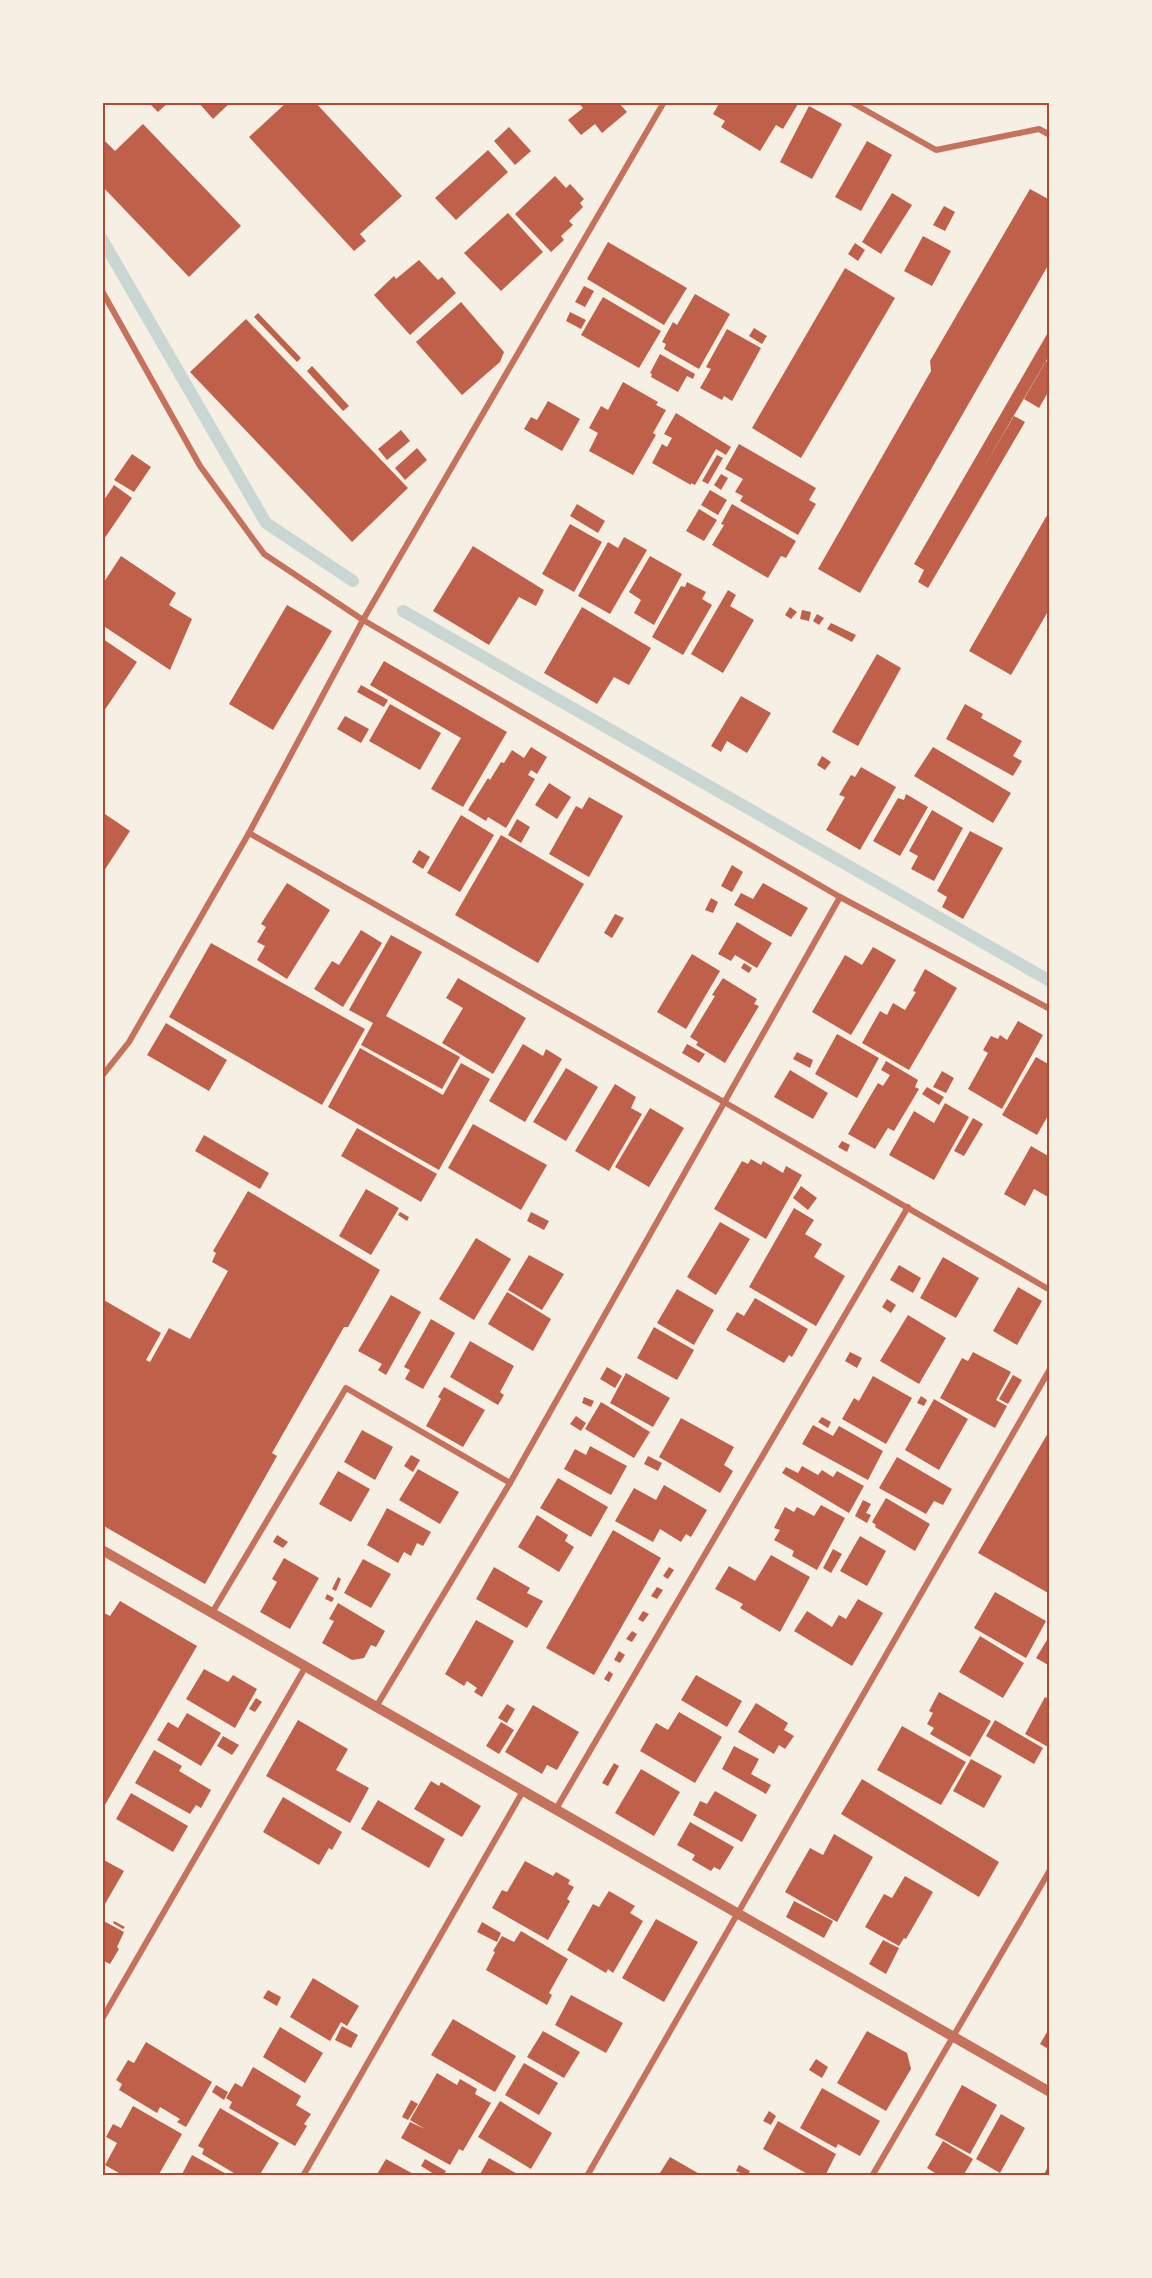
<svg xmlns="http://www.w3.org/2000/svg" width="1152" height="2278" font-family="'Varela Round',sans-serif">
  <style>
    .lines { fill: none; stroke-linecap: round; stroke-linejoin: round }
    .stream { stroke: #c9d6d2; stroke-width: 12 }
    .building { fill: #bf614a }
    .minor { stroke: #c5725c; stroke-width: 6 }
    .tertiary { stroke: #c5725c; stroke-width: 10 }
    .neatline { fill: none; stroke: #b5482f; stroke-width: 2 }
  </style>
  <rect width="100%" height="100%" fill="#f6efe4"/>
  <g class="lines">
    <g class="stream">
      <path d="M102 239 266 523 353 581"/>
      <path d="M403 611 1050 981"/>
    </g>
  </g>
  <g class="building">
    <path d="M148 102H169L158 112Z"/>
    <path d="M198 102H231L213 119Z"/>
    <path d="M287 102H315L402 196 360 234 366 241 354 251 249 137Z"/>
    <path d="M578 102H618L627 112 602 133 595 124 581 135 568 120 583 108Z"/>
    <path d="M720 102H793L798 104 783 129 776 125 760 151 721 127 725 121 713 114Z"/>
    <path d="M809 106 842 124 812 179 780 162Z"/>
    <path d="M143 124 241 226 189 277 102 186V138L115 151Z"/>
    <path d="M509 127 531 151 515 165 494 141Z"/>
    <path d="M867 141 892 155 861 211 835 197Z"/>
    <path d="M488 150 508 172 456 220 435 198Z"/>
    <path d="M555 176 566 188 570 184 584 199 580 203 583 207 569 221 573 225 561 236 564 240 551 252 515 214Z"/>
    <path d="M1030 189 1050 200V262L860 593 818 569 931 371 930 361Z"/>
    <path d="M892 193 912 205 881 254 862 242Z"/>
    <path d="M944 206 955 212 945 231 933 225Z"/>
    <path d="M508 213 543 252 501 291 464 253Z"/>
    <path d="M923 236 951 251 932 286 904 271Z"/>
    <path d="M608 242 687 288 664 325 587 279Z"/>
    <path d="M855 243 865 250 858 261 848 254Z"/>
    <path d="M419 260 438 280 442 277 456 293 410 335 374 295 394 276 396 279Z"/>
    <path d="M845 268 895 298 801 458 752 428Z"/>
    <path d="M584 286 594 291 585 307 575 302Z"/>
    <path d="M695 294 730 314 699 369 664 349 666 344 662 342 673 322 677 325Z"/>
    <path d="M603 297 661 331 639 368 581 335Z"/>
    <path d="M461 302 504 352 500 362 462 395 416 342Z"/>
    <path d="M570 312 586 320 581 329 566 321Z"/>
    <path d="M258 313 301 358 297 362 254 317Z"/>
    <path d="M246 319 408 488 352 542 190 372Z"/>
    <path d="M754 328 767 336 762 344 749 336Z"/>
    <path d="M727 329 761 348 732 401 724 396 722 400 700 388 711 369 706 367Z"/>
    <path d="M1050 329V354L979 475 1014 416 1025 422 928 588 918 582 924 570 914 564Z"/>
    <path d="M660 354 695 374 693 379 687 376 678 392 651 377 652 374 650 373Z"/>
    <path d="M1046 361 1050 364V389L1039 408 1024 399Z"/>
    <path d="M312 366 349 406 343 411 307 371Z"/>
    <path d="M623 382 658 402 656 405 666 410 653 433 656 435 633 475 589 451 598 433 589 428 601 406 608 410Z"/>
    <path d="M548 401 580 419 562 451 524 429 531 417 537 420Z"/>
    <path d="M676 413 731 447 726 455 716 449 695 485 691 483V485L652 463 662 444 667 447 672 438 664 434Z"/>
    <path d="M401 430 410 441 387 460 378 449Z"/>
    <path d="M739 444 816 488 809 500 816 504 798 535 740 501 743 496 735 492 743 479 725 469Z"/>
    <path d="M417 448 427 460 405 480 395 468Z"/>
    <path d="M132 454 151 467 134 492 114 480Z"/>
    <path d="M717 455 723 458 708 484 702 481Z"/>
    <path d="M721 474 728 478 721 490 714 485Z"/>
    <path d="M114 485 132 498 102 542V503Z"/>
    <path d="M710 490 727 500 718 515 701 505Z"/>
    <path d="M577 504 605 521 598 533 570 516Z"/>
    <path d="M732 504 796 541 786 558 781 556 768 578 712 545 724 525 721 524Z"/>
    <path d="M699 509 717 520 704 541 686 531Z"/>
    <path d="M1050 510V608L1011 675 969 651Z"/>
    <path d="M570 524 602 542 574 592 542 574Z"/>
    <path d="M624 537 647 550 610 614 578 596 608 542 618 548Z"/>
    <path d="M473 546 544 590 536 606 519 597 489 645 433 611Z"/>
    <path d="M121 556 176 593 169 605 192 619 170 670 102 625V585Z"/>
    <path d="M650 556 682 574 654 625 634 613 641 600 629 592Z"/>
    <path d="M687 582 706 592 702 599 712 605 683 655 652 637 681 586 685 587Z"/>
    <path d="M728 590 736 595 730 606 754 620 723 673 691 654Z"/>
    <path d="M287 605 332 631 273 730 229 704Z"/>
    <path d="M582 607 651 648 629 685 614 677 597 704 544 673Z"/>
    <path d="M790 607 797 612 791 619 785 615Z"/>
    <path d="M802 610 811 612 809 621 800 619Z"/>
    <path d="M817 614 824 618 819 625 813 621Z"/>
    <path d="M831 623 856 635 852 642 827 629Z"/>
    <path d="M103 639 137 662 102 714V641Z"/>
    <path d="M877 654 901 668 858 746 832 732Z"/>
    <path d="M384 661 507 732 463 807 431 789 461 738 370 685Z"/>
    <path d="M361 685 388 700 384 707 357 692Z"/>
    <path d="M741 696 771 713 747 753 727 741 721 752 711 746Z"/>
    <path d="M390 704 441 733 420 770 369 741Z"/>
    <path d="M965 704 983 714 981 718 1022 741 1013 756 1022 761 1013 776 946 739Z"/>
    <path d="M345 716 369 729 361 743 337 729Z"/>
    <path d="M531 747 547 757 537 774 531 770 528 775 535 779 506 828 488 817 486 821 468 810 488 778 490 780 501 762 504 763 512 750 524 758Z"/>
    <path d="M933 747 1011 793 993 823 914 776Z"/>
    <path d="M822 756 831 762 825 770 817 765Z"/>
    <path d="M861 767 896 787 860 850 826 830 845 797 839 795 851 775 855 777Z"/>
    <path d="M549 783 571 797 557 819 535 805Z"/>
    <path d="M906 794 928 807 900 856 873 841 898 798 904 800Z"/>
    <path d="M589 797 623 816 589 877 549 854 576 806 582 809Z"/>
    <path d="M932 810 963 828 934 881 911 869 918 856 909 851Z"/>
    <path d="M102 812 130 831 102 874Z"/>
    <path d="M461 815 494 835 460 892 427 873Z"/>
    <path d="M517 819 530 827 521 843 508 835Z"/>
    <path d="M970 831 1003 848 963 919 942 907 947 897 937 891Z"/>
    <path d="M501 835 584 884 538 963 455 915Z"/>
    <path d="M419 850 430 857 423 869 412 862Z"/>
    <path d="M732 865 743 872 732 892 721 886Z"/>
    <path d="M287 883 330 910 287 979 257 960 265 946 257 942 266 927 261 924Z"/>
    <path d="M763 883 808 908 791 937 734 905 741 893 753 899Z"/>
    <path d="M711 898 718 902 713 913 705 910Z"/>
    <path d="M615 914 624 918 612 938 604 933Z"/>
    <path d="M737 922 772 943 757 968 735 955 731 961 718 954Z"/>
    <path d="M361 930 382 943 343 1007 314 989 332 961 339 965Z"/>
    <path d="M391 935 422 952 386 1016 460 1057 442 1089 361 1045 373 1023 349 1010Z"/>
    <path d="M211 943 365 1029 322 1105 169 1017Z"/>
    <path d="M873 947 896 960 851 1035 812 1012 845 955 862 965Z"/>
    <path d="M692 954 720 971 686 1029 657 1012Z"/>
    <path d="M744 963 752 968 749 973 741 968Z"/>
    <path d="M925 969 957 988 909 1070 862 1043 880 1011 887 1015 893 1003 905 1010 916 992 913 991Z"/>
    <path d="M458 978 526 1018 493 1074 442 1043 463 1008 446 998Z"/>
    <path d="M723 978 757 999 754 1004 759 1006 725 1063 696 1045 698 1042 690 1037 715 996 712 995Z"/>
    <path d="M1018 1021 1043 1035 1002 1109 968 1089 988 1053 983 1050 991 1036 998 1039 1000 1035 1007 1040Z"/>
    <path d="M166 1023 227 1060 209 1091 147 1055Z"/>
    <path d="M837 1034 879 1058 857 1098 815 1074Z"/>
    <path d="M523 1044 543 1056 546 1049 562 1059 525 1122 489 1101Z"/>
    <path d="M687 1044 705 1054 699 1063 682 1053Z"/>
    <path d="M360 1048 443 1095 461 1063 490 1079 439 1170 328 1107Z"/>
    <path d="M797 1052 813 1060 810 1068 793 1059Z"/>
    <path d="M1036 1057 1050 1065V1112L1037 1135 1002 1115Z"/>
    <path d="M886 1061 918 1080 915 1087 919 1089 894 1131 888 1128 875 1149 848 1134 878 1083 883 1086 890 1075 881 1070Z"/>
    <path d="M566 1068 598 1087 566 1141 533 1122Z"/>
    <path d="M790 1070 828 1093 813 1119 774 1097Z"/>
    <path d="M942 1071 954 1078 946 1093 933 1087Z"/>
    <path d="M615 1084 636 1097 631 1108 642 1114 609 1171 575 1151Z"/>
    <path d="M927 1087 944 1097 939 1105 922 1094Z"/>
    <path d="M945 1103 969 1117 934 1180 889 1155 914 1111 934 1123Z"/>
    <path d="M650 1108 684 1128 649 1187 615 1167Z"/>
    <path d="M973 1118 983 1124 964 1156 954 1151Z"/>
    <path d="M473 1124 547 1165 521 1210 448 1168Z"/>
    <path d="M357 1128 437 1174 421 1202 341 1156Z"/>
    <path d="M204 1135 269 1173 260 1189 195 1151Z"/>
    <path d="M842 1141 850 1145 847 1152 838 1147Z"/>
    <path d="M1031 1146 1050 1157V1198L1034 1189 1025 1206 1004 1194Z"/>
    <path d="M751 1159 761 1165 763 1161 783 1173 786 1166 802 1175 766 1239 714 1209 742 1161 748 1164Z"/>
    <path d="M801 1186 817 1198 808 1210 793 1198Z"/>
    <path d="M366 1189 399 1208 371 1255 339 1236Z"/>
    <path d="M248 1191 380 1270 348 1327H344L272 1453 277 1456 205 1584 102 1525V1299L161 1333 146 1360 150 1362 169 1328 190 1339 228 1271 212 1262 216 1253 213 1251Z"/>
    <path d="M794 1208 814 1220 805 1234 822 1244 814 1257 845 1276 816 1326 749 1287Z"/>
    <path d="M400 1212 409 1217 407 1221 398 1215Z"/>
    <path d="M531 1212 549 1221 544 1230 527 1221Z"/>
    <path d="M720 1222 750 1239 716 1295 687 1277Z"/>
    <path d="M476 1238 511 1259 474 1320 439 1299Z"/>
    <path d="M529 1255 564 1274 542 1310 508 1290Z"/>
    <path d="M943 1257 979 1278 956 1318 920 1298Z"/>
    <path d="M899 1265 921 1278 913 1293 890 1280Z"/>
    <path d="M1018 1287 1042 1301 1017 1345 993 1331Z"/>
    <path d="M677 1289 714 1310 694 1345 657 1323Z"/>
    <path d="M507 1292 551 1319 533 1351 488 1324Z"/>
    <path d="M391 1295 421 1312 386 1375 378 1370 382 1364 358 1351Z"/>
    <path d="M755 1298 808 1329 792 1357 789 1355 784 1363 726 1330 737 1312 744 1316Z"/>
    <path d="M887 1299 896 1305 891 1313 882 1307Z"/>
    <path d="M908 1315 946 1338 919 1384 880 1361Z"/>
    <path d="M431 1319 455 1333 423 1389 405 1379 410 1370 404 1367Z"/>
    <path d="M654 1327 694 1350 677 1380 637 1358Z"/>
    <path d="M470 1341 514 1366 500 1392 504 1395 498 1405 450 1377Z"/>
    <path d="M850 1352 862 1358 857 1368 845 1361Z"/>
    <path d="M973 1352 1011 1372 996 1400 1007 1406 995 1428 940 1398 962 1358 968 1361Z"/>
    <path d="M607 1367 622 1376 615 1388 600 1379Z"/>
    <path d="M626 1373 670 1398 653 1427 610 1403Z"/>
    <path d="M1013 1375 1022 1380 1008 1404 999 1399Z"/>
    <path d="M873 1376 912 1398 886 1444 842 1419 854 1398 859 1401Z"/>
    <path d="M444 1387 485 1410 463 1447 426 1426 441 1399 438 1397Z"/>
    <path d="M921 1396 927 1400 924 1406 917 1403Z"/>
    <path d="M584 1397 594 1401 591 1407 582 1403Z"/>
    <path d="M934 1399 968 1419 939 1470 905 1450Z"/>
    <path d="M601 1402 650 1432 634 1458 585 1429Z"/>
    <path d="M576 1416 586 1423 581 1431 570 1424Z"/>
    <path d="M822 1417 831 1422 828 1428 818 1422Z"/>
    <path d="M681 1418 734 1447 724 1465 733 1471 720 1493 659 1457Z"/>
    <path d="M813 1425 833 1436 839 1426 883 1451 868 1480 802 1444Z"/>
    <path d="M362 1430 393 1447 375 1480 344 1462Z"/>
    <path d="M1048 1433 1050 1434V1594L978 1553Z"/>
    <path d="M590 1446 627 1466 611 1495 564 1469 575 1449 586 1455Z"/>
    <path d="M411 1455 420 1460 413 1472 404 1466Z"/>
    <path d="M648 1456 662 1463 658 1471 644 1464Z"/>
    <path d="M897 1457 952 1489 943 1505 934 1501 926 1514 879 1488Z"/>
    <path d="M802 1466 818 1475 822 1470 833 1477 837 1471 864 1486 849 1513 782 1473 786 1467 798 1473Z"/>
    <path d="M418 1469 459 1492 440 1524 399 1500Z"/>
    <path d="M338 1471 370 1489 351 1522 319 1504Z"/>
    <path d="M558 1478 608 1507 591 1537 540 1508Z"/>
    <path d="M664 1485 707 1510 691 1537 686 1534 681 1542 660 1529 653 1542 615 1521 634 1488 656 1500Z"/>
    <path d="M886 1498 930 1524 915 1551 875 1527 876 1525 872 1522Z"/>
    <path d="M863 1500 871 1504 866 1513 871 1515 867 1523 855 1516Z"/>
    <path d="M821 1505 845 1518 817 1570 792 1556 794 1551 774 1540 780 1530 774 1528 785 1507 794 1512 797 1507 814 1516Z"/>
    <path d="M387 1508 431 1532 423 1546 417 1543 411 1556 404 1552 398 1563 367 1545Z"/>
    <path d="M537 1515 568 1535 565 1541 574 1547 559 1572 518 1547Z"/>
    <path d="M613 1530 661 1558 594 1675 546 1648Z"/>
    <path d="M277 1535 288 1542 283 1548 273 1542Z"/>
    <path d="M860 1536 886 1551 867 1586 840 1571Z"/>
    <path d="M833 1549 842 1554 831 1573 823 1568Z"/>
    <path d="M771 1555 810 1577 780 1632 740 1608 743 1604 715 1589 729 1566 755 1581Z"/>
    <path d="M284 1558 319 1578 290 1629 260 1612 277 1582 272 1579Z"/>
    <path d="M363 1559 391 1574 371 1608 344 1593Z"/>
    <path d="M494 1567 530 1588 527 1593 543 1601 527 1628 476 1599Z"/>
    <path d="M669 1567 674 1570 668 1579 663 1576Z"/>
    <path d="M338 1577 341 1579 336 1591 332 1589Z"/>
    <path d="M657 1587 663 1590 657 1599 651 1596Z"/>
    <path d="M995 1592 1046 1621 1026 1658 974 1628Z"/>
    <path d="M327 1594 334 1598 332 1602 325 1599Z"/>
    <path d="M858 1599 883 1613 852 1666 794 1631 807 1611 832 1627 839 1615 846 1619Z"/>
    <path d="M120 1601 197 1646 102 1810V1612L110 1616Z"/>
    <path d="M338 1603 385 1631 376 1647 371 1645 364 1658 352 1660 322 1643 334 1621 329 1619Z"/>
    <path d="M643 1611 649 1614 643 1622 638 1619Z"/>
    <path d="M476 1620 514 1641 482 1697 474 1692 477 1688 467 1681 464 1686 445 1674Z"/>
    <path d="M632 1631 637 1634 632 1642 626 1639Z"/>
    <path d="M1050 1635V1666L1036 1658Z"/>
    <path d="M980 1636 1024 1663 1003 1698 959 1672Z"/>
    <path d="M619 1651 625 1655 620 1663 614 1660Z"/>
    <path d="M204 1669 228 1682 233 1675 257 1689 235 1728 186 1699Z"/>
    <path d="M609 1671 613 1674 609 1682 604 1679Z"/>
    <path d="M696 1675 742 1701 727 1727 681 1700Z"/>
    <path d="M939 1692 991 1721 970 1757 930 1734 934 1728 927 1724 933 1713 929 1711Z"/>
    <path d="M1045 1697 1050 1700V1748L1025 1734Z"/>
    <path d="M256 1698 262 1702 255 1712 249 1709Z"/>
    <path d="M756 1703 788 1723 784 1730 794 1736 785 1749 779 1745 774 1754 738 1732Z"/>
    <path d="M507 1704 515 1709 507 1723 498 1718Z"/>
    <path d="M533 1705 579 1732 557 1770 547 1765 542 1774 505 1752Z"/>
    <path d="M679 1712 722 1737 695 1783 640 1751 656 1723 668 1730Z"/>
    <path d="M187 1713 221 1733 201 1766 157 1740 168 1722 178 1728Z"/>
    <path d="M298 1720 348 1749 336 1770 369 1788 350 1823 266 1776Z"/>
    <path d="M995 1720 1043 1748 1034 1764 986 1736Z"/>
    <path d="M501 1722 514 1730 499 1754 486 1746Z"/>
    <path d="M902 1726 966 1762 941 1805 877 1770Z"/>
    <path d="M223 1736 239 1745 232 1755 217 1746Z"/>
    <path d="M734 1746 759 1759 751 1774 771 1785 766 1794 722 1769Z"/>
    <path d="M154 1750 182 1766 179 1771 211 1790 201 1808 196 1805 190 1814 135 1783Z"/>
    <path d="M971 1759 1002 1776 984 1808 953 1791Z"/>
    <path d="M614 1763 619 1766 608 1786 602 1783Z"/>
    <path d="M641 1769 680 1792 654 1836 615 1813Z"/>
    <path d="M862 1779 999 1862 979 1897 841 1814Z"/>
    <path d="M431 1781 439 1786 441 1782 481 1806 462 1837 414 1809Z"/>
    <path d="M715 1791 757 1815 742 1842 693 1815 700 1801 707 1804Z"/>
    <path d="M131 1793 188 1826 173 1852 116 1819Z"/>
    <path d="M283 1797 342 1832 332 1850 329 1848 319 1865 263 1832Z"/>
    <path d="M378 1800 445 1839 429 1868 361 1829Z"/>
    <path d="M690 1822 734 1847 720 1870 714 1867 711 1871 692 1860 695 1855 677 1845Z"/>
    <path d="M834 1834 873 1857 837 1922 785 1892 810 1848 823 1855Z"/>
    <path d="M102 1859 124 1871 105 1904 102 1902Z"/>
    <path d="M525 1861 553 1876 556 1872 570 1880 568 1884 574 1887 567 1899 570 1901 548 1940 492 1908 502 1890 507 1892Z"/>
    <path d="M905 1876 933 1892 906 1939 904 1938 899 1946 865 1927 884 1894 892 1898Z"/>
    <path d="M609 1891 635 1906 630 1913 643 1921 613 1973 608 1969 606 1973 567 1950 593 1904 599 1907Z"/>
    <path d="M794 1901 833 1921 824 1938 786 1917Z"/>
    <path d="M656 1919 698 1942 664 2002 622 1978Z"/>
    <path d="M102 1920 124 1932 117 1947 119 1949 110 1964 102 1960Z"/>
    <path d="M114 1921 125 1927 123 1929 113 1923Z"/>
    <path d="M482 1922 501 1933 497 1942 477 1932Z"/>
    <path d="M521 1931 568 1959 549 1993 552 1995 547 2005 486 1970 495 1952 493 1951 502 1936 514 1942Z"/>
    <path d="M883 1940 899 1948 886 1974 869 1964Z"/>
    <path d="M313 1978 359 2006 347 2026 341 2022 330 2041 290 2017Z"/>
    <path d="M268 1990 281 1997 277 2006 263 1998Z"/>
    <path d="M571 1995 623 2023 606 2053 555 2025Z"/>
    <path d="M453 2019 516 2056 495 2092 431 2055Z"/>
    <path d="M342 2026 358 2035 351 2048 335 2040Z"/>
    <path d="M280 2027 323 2053 305 2083 263 2057Z"/>
    <path d="M1050 2027V2050L1040 2044Z"/>
    <path d="M543 2031 580 2052 564 2078 527 2057Z"/>
    <path d="M867 2031 907 2053 911 2069 886 2111 837 2083Z"/>
    <path d="M146 2042 212 2082 186 2127 177 2122 180 2119 160 2107 157 2113 119 2090 122 2084 116 2080 128 2060 134 2063Z"/>
    <path d="M816 2059 828 2067 822 2078 809 2070Z"/>
    <path d="M524 2063 558 2083 539 2115 505 2095Z"/>
    <path d="M253 2067 301 2096 296 2105 311 2114 304 2124 307 2126 295 2146 229 2108 232 2102 226 2098 235 2083 242 2087Z"/>
    <path d="M437 2073 457 2085 460 2079 477 2089 475 2094 491 2103 463 2151 459 2149 450 2165 401 2138 410 2122 425 2129 410 2120Z"/>
    <path d="M216 2085 228 2092 224 2100 212 2092Z"/>
    <path d="M962 2085 997 2105 970 2154 935 2135Z"/>
    <path d="M822 2088 880 2121 860 2156 838 2144 836 2148 800 2128Z"/>
    <path d="M411 2100 418 2104 408 2120 402 2117Z"/>
    <path d="M500 2101 552 2133 531 2169 478 2137Z"/>
    <path d="M133 2106 182 2134 158 2176H124L105 2165 117 2143 106 2137 113 2124 121 2128Z"/>
    <path d="M220 2108 279 2143 259 2176H239L202 2154 204 2149 198 2146Z"/>
    <path d="M769 2111 776 2116 771 2125 763 2121Z"/>
    <path d="M1001 2114 1025 2128 1000 2173 976 2159Z"/>
    <path d="M778 2121 836 2154 825 2176H811L763 2149Z"/>
    <path d="M943 2141 973 2159 963 2176H940L927 2168Z"/>
    <path d="M192 2155 230 2176H181Z"/>
    <path d="M670 2157 703 2176H658Z"/>
    <path d="M489 2158 521 2176H479Z"/>
    <path d="M386 2159 417 2176H376Z"/>
    <path d="M425 2159 446 2171 443 2176H437L421 2166Z"/>
    <path d="M1050 2163V2176H1043Z"/>
    <path d="M739 2165 750 2171 747 2176 736 2171Z"/>
  </g>
  <g class="lines">
    <g class="minor">
      <path d="M851 102 936 150 1039 129 1050 135"/>
      <path d="M102 291 200 466 264 554 363 620 840 897 1050 1009"/>
      <path d="M249 833 724 1102 1050 1290"/>
      <path d="M102 1076 129 1042 249 833 363 620 664 102"/>
      <path d="M212 1613 346 1388 510 1483"/>
      <path d="M376 1707 510 1483 840 897"/>
      <path d="M556 1809 908 1207"/>
      <path d="M102 2019 306 1666"/>
      <path d="M303 2176 523 1791"/>
      <path d="M587 2176 1050 1369"/>
      <path d="M872 2176 1050 1870"/>
    </g>
    <path class="tertiary" d="M102 1550 1050 2092"/>
  </g>
  <rect width="1152" height="2278" fill="none" stroke="#f6efe4" stroke-width="207"/>
  <rect x="104" y="104" width="944" height="2070" class="neatline"/>
</svg>
